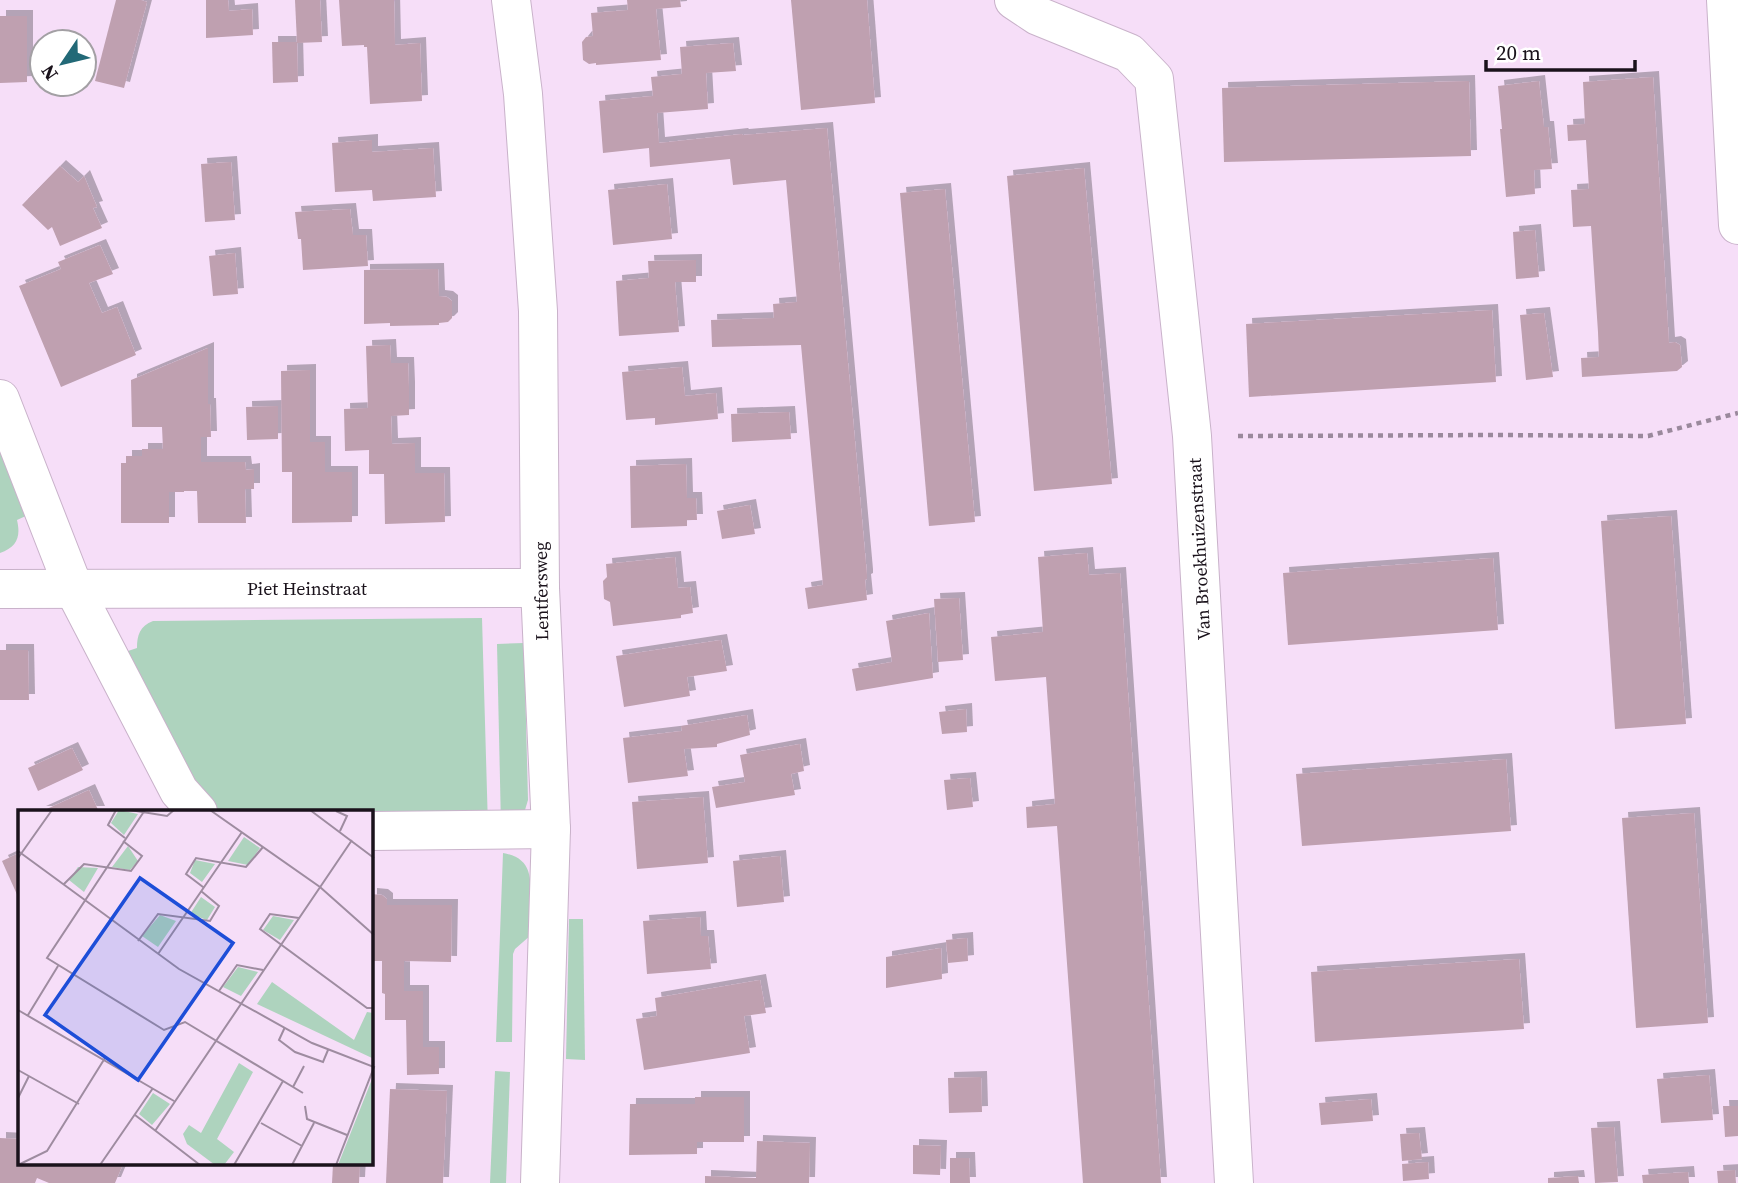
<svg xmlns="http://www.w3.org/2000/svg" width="1738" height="1183" font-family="'Source Serif 4',serif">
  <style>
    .green { fill: #aed3be }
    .building { fill: #bfa0b0; filter: url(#shadow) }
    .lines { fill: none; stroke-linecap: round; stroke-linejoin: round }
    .minor-casing { stroke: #c9b2ca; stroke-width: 40 }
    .path { stroke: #9a899c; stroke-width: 4.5; stroke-dasharray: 5 5; stroke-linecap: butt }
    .minor { stroke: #fff; stroke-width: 38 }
    .labels { text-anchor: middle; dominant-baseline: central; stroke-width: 5; stroke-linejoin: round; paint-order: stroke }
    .street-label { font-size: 18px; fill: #1a121b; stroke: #fff }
    .inset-road { fill: none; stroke: #9e8ca0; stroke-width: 2 }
    .view { fill: #1d4ed8; fill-opacity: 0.15; stroke: #1d4ed8; stroke-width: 3.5 }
    .inset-edge { fill: none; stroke: #1a121b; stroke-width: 3.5 }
  </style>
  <defs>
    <filter id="shadow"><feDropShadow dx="6" dy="-6" stdDeviation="0" flood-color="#0004"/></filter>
  </defs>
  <rect width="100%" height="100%" fill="#f6def8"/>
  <g class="green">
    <path d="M0 452 28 515 17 520C21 537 17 547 0 553Z"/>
    <path d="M482 618 488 827 371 812H211L125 652 137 648C137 635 140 626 153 621Z"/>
    <path d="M524 643 528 800 525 810 501 826 497 644Z"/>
    <path d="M503 853C531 858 531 876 531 900 531 912 531 923 531 935L515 949 513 954 512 1042H496Z"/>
    <path d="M569 919H583L585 1060 566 1059Z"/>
    <path d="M495 1071 510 1072 506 1183H490Z"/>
  </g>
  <g class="building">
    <path d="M116 0H141L147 2 124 88 95 81Z"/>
    <path d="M206 0H228L229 11 252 9 253 35 206 38Z"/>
    <path d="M295 0H320L322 42 297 43Z"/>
    <path d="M339 0H394L395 45 420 43 422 101 370 104 367 47H364V45L342 46Z"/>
    <path d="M627 0H680L681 7 656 9 661 60 596 65V63L589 64 583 60 582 42 586 37 593 36 591 13 628 10Z"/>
    <path d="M791 0H867L875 103 801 110Z"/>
    <path d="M0 16H27V82L0 83Z"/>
    <path d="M272 42H297L298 82 273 83Z"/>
    <path d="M733 43 736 71 706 73 708 109 657 113 659 143 742 134 743 135 827 128 867 575V579L865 580 867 600 808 609 805 588 823 585 801 345 712 347 711 320 774 318 773 304 797 302 786 180 733 185 730 159 650 167 649 148 603 153 599 101 653 96 651 77 682 74 680 47Z"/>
    <path d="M1653 77 1669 343 1675 342 1680 345 1682 367 1677 371 1582 377 1581 358 1599 357 1598 332 1591 226 1573 227 1571 190 1589 189 1586 140 1568 141 1567 125 1585 124 1583 82Z"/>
    <path d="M1469 81 1471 156 1224 162 1222 88Z"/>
    <path d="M1539 81 1544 127H1548L1552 169 1534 170 1535 194 1506 197 1500 129H1502L1498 86Z"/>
    <path d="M372 140V152L433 148 436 197 373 201 372 190 335 192 332 143Z"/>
    <path d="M231 162 235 220 205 222 201 164Z"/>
    <path d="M60 166 78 182 84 176 97 207 93 208 102 228 60 246 52 227 48 230 22 205Z"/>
    <path d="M1084 168 1112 484 1034 491 1007 176Z"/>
    <path d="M667 184 672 239 613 245 608 190Z"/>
    <path d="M945 189 975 522 929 526 900 193Z"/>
    <path d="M350 209 353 235H366L368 266 303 270 301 239H298L295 212Z"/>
    <path d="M1535 230 1539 277 1516 279 1513 232Z"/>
    <path d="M100 245 113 274 89 283 102 313 117 307 136 355 61 387 19 286 61 269 58 262Z"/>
    <path d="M235 253 238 294 213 296 209 256Z"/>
    <path d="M696 260V282H675L679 332 619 336 616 281 649 278 648 261Z"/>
    <path d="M438 269 439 296 447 297 452 301V318L448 322 439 323V325L390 326V323L364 324V270Z"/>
    <path d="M1492 310 1496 382 1249 397 1246 324Z"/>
    <path d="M1544 313 1553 377 1526 380 1520 315Z"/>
    <path d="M390 345 391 363H408L409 388V415L391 416 392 444 415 443V473H444L445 522 385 524 384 474H369V450L345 451 344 409 368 408 366 346Z"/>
    <path d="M208 348V404H210L211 437H201V462H245L246 470 254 469V489H245L246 523H198L197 491H184V492H169V523H121V463H126V456H142V449H163L162 427H132L131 380Z"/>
    <path d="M682 367 685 396 716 393 718 419 655 425V418L626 420 622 372Z"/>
    <path d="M310 370V442H325V472H352V522L292 523V472H282L281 371Z"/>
    <path d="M278 406V439L247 440 246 407Z"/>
    <path d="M789 412 791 439 732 442 731 414Z"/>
    <path d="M686 464 687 498H696L697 520H687V526L631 528 630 466Z"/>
    <path d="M750 505 755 534 722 539 717 511Z"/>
    <path d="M1671 516 1686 724 1615 729 1601 521Z"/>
    <path d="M1087 553 1089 575 1120 573 1161 1183H1083L1057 826 1027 828 1026 807 1055 804 1046 677 995 681 991 637 1043 632 1038 557Z"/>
    <path d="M675 557 678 588 690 587 693 613 681 615V618L613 626 610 602 604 599 603 581 607 577 606 564Z"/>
    <path d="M1493 558 1498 630 1288 645 1283 573Z"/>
    <path d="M959 598 963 660 938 662 934 599Z"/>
    <path d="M929 613 933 678 856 691 852 669 892 662 886 621Z"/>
    <path d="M721 640 727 671 687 677 690 696 624 707 616 656Z"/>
    <path d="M0 650H28L29 700H0Z"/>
    <path d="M966 709 967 732 942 734 939 712Z"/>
    <path d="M747 715 750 735 717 744V747L684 749 688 776 628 783 623 738 682 731 681 726Z"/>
    <path d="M800 744 804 771 791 774 795 795 716 808 712 787 745 782 740 755Z"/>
    <path d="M72 748 83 770 38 791 28 768Z"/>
    <path d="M1506 759 1511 831 1302 846 1296 774Z"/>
    <path d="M970 778 973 807 947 810 944 780Z"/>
    <path d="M89 790 99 812H40Z"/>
    <path d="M703 797 708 863 637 869 632 802Z"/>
    <path d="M1694 813 1708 1023 1636 1028 1622 818Z"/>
    <path d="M19 853V899L2 861Z"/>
    <path d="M780 856 784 902 737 907 733 861Z"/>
    <path d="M371 894 382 895 387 899V905H452L451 962 404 961V991H423V1047H439V1074L407 1075 406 1020H385V994L382 993V961H371Z"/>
    <path d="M700 917 701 936H708L711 969 647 974 643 921Z"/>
    <path d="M967 938 968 961 948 963 946 940Z"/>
    <path d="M941 948 942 979 886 988V957Z"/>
    <path d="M1519 959 1524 1029 1315 1042 1311 972Z"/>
    <path d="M760 980 766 1013 744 1016 750 1053 644 1070 636 1019 657 1016 655 998Z"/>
    <path d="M1709 1075 1713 1120 1661 1123 1657 1079Z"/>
    <path d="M981 1077 982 1112 949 1113 948 1078Z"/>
    <path d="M390 1089 447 1091 443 1183H386Z"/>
    <path d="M695 1097H744V1142H697V1154L629 1155 630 1104H695Z"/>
    <path d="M1371 1099 1373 1121 1321 1125 1319 1103Z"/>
    <path d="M1723 1106H1738V1136L1725 1137Z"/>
    <path d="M1614 1127 1618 1182 1595 1183 1591 1128Z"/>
    <path d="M1419 1133 1422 1159 1402 1161 1400 1134Z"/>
    <path d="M0 1138 19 1139V1164H123L115 1183H49L37 1178 35 1183H0Z"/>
    <path d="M757 1141 810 1143 809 1183H705V1176L756 1178Z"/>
    <path d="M913 1145 941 1146 940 1175 913 1174Z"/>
    <path d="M950 1158H969L970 1183H950Z"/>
    <path d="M1428 1162 1429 1179 1403 1181 1402 1164Z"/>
    <path d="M333 1164H360L359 1183H332Z"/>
    <path d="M1735 1170 1736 1183H1718L1717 1171Z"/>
    <path d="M1688 1172 1689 1183H1643L1642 1175Z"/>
    <path d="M1578 1176 1579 1183H1548V1178Z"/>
  </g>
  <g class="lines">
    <defs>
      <g id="minor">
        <path d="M511 0 523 94 538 311 540 588 551 829 540 1183"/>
        <path d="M1014 0 1038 16 1129 53 1154 79 1192 436 1234 1183"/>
        <path d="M1726 0 1738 225"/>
        <path d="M0 399 74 589 179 791 198 812"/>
        <path d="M0 589 540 588"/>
        <path d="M371 831 551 829"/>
      </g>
    </defs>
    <use href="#minor" class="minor-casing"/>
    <path class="path" d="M1238 436 1495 435 1648 436 1738 413"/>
    <use href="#minor" class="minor"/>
  </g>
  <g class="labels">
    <g class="street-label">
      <text transform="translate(1199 549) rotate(-93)">Van Broekhuizenstraat</text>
      <text x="307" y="588">Piet Heinstraat</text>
      <text transform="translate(541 591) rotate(-91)">Lentfersweg</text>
    </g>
  </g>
  <g transform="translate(18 810)">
    <rect width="355" height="355" fill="#f6def8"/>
    <path d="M101 0 120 4 106 25 93 13ZM226 27 242 38 230 55 210 51ZM110 36 120 51 112 60 94 57ZM177 50 197 54 184 72 172 63ZM60 57 80 58 66 82 51 70ZM183 87 197 97 189 110 172 104ZM142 105 158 111 140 137 124 126ZM255 106 276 110 262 130 245 120ZM220 157 240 162 223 186 205 177ZM254 172 336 230 349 202 355 203 354 248 239 194ZM221 253 235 262 199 329 216 342 206 355H197L169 334 165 324 171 315 183 323ZM356 264 355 355H320ZM135 283 152 294 134 315 121 304Z" fill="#aed3be"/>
    <path class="inset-road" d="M98 0 90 15 107 28M112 0 149 6 156 0M127 0 29 148 146 220 167 212 285 283M192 0 302 77 356 125M292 0 356 48M318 1 329 6 322 21M0 41 161 159 294 233 356 257 318 355M0 48 34 0M46 74 66 54 113 61 124 46 105 31M185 77 168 64 178 48 228 57 245 37M281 108 252 104 242 119 349 198H356M120 131 140 104 192 111 201 96 183 81M140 144 224 22M201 181 219 155 245 160M0 200 156 291M10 205 40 156M267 217 261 230 277 242 305 252 310 240M0 260 61 294M275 277 286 256M0 288 11 266M287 296 289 309 329 325M117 305 182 355M243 313 284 336M137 321 334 30M0 355 29 341 87 248M82 355 135 278M216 355 265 271M274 355 296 313"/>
    <path class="view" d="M122 68 215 133 120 270 27 205Z"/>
    <rect width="355" height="355" class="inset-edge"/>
  </g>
  <g transform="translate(63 63) rotate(235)"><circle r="33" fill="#ffffff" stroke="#a3a0a4" stroke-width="2"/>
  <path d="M0-5L12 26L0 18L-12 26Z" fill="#226977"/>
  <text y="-10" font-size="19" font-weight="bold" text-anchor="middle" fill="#1a121b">N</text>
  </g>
  <path d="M1486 60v10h149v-10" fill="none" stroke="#1a121b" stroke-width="3.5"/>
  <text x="1496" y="60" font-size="21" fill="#1a121b" stroke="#ffffff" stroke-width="5" paint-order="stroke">20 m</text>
</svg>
